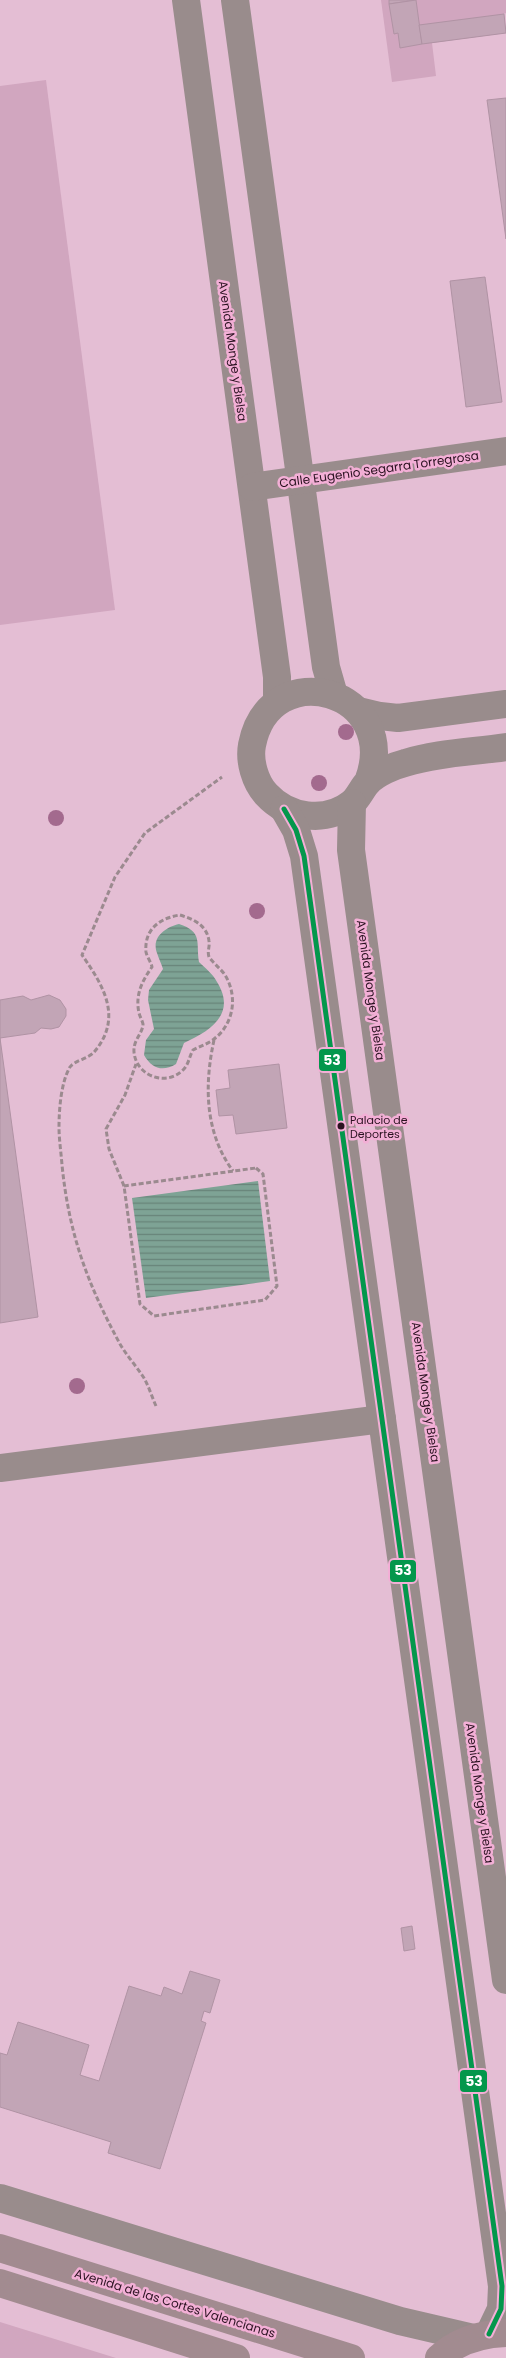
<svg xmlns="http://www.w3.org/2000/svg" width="506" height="2358" font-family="Poppins,sans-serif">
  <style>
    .grass { fill: #d1a6bf }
    .water { fill: url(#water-rules) }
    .building { fill: #c2a5b6; stroke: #b093a4 }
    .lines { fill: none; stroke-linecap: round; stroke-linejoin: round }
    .path { stroke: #9b8a8f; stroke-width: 3; stroke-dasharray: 5 2.5; stroke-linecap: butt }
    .minor { stroke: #998c8c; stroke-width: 28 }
    .major { stroke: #a28b90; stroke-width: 28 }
    .bus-1-casing { stroke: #f3afd6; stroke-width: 9 }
    .bus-1 { stroke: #04974c; stroke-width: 5 }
    .tree { fill: #a36a8e }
    .bus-dot { fill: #2b1221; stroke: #f3afd6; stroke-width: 2 }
    .labels { text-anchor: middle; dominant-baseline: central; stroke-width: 5; stroke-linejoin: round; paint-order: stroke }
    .bus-label { font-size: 11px; fill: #2b1221; stroke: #f3afd6; text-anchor: start }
    .street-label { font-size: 12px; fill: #2b1221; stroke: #f3afd6 }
    .line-badge { stroke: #f3afd6; stroke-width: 2 }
    .badge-label { font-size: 14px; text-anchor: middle; font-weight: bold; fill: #fff }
  </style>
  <defs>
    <pattern id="water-rules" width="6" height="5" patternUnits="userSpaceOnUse" patternTransform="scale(1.25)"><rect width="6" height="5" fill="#7ea395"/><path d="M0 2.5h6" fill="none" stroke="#678379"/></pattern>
  </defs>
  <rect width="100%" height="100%" fill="#e4bed4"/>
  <g class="grass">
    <path d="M381 0H506V13L504 14 506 33 432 43 436 76 392 82Z"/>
    <path d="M46 80 115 610 0 625V86Z"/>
    <path d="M0 2322 116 2358H0Z"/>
  </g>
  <g class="water">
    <path d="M179 924C203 932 196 942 199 962 205 968 213 974 217 982 237 1014 210 1031 184 1043L176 1064C163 1072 152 1069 144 1055L146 1040 154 1029 148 1000 149 990 163 969C161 963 159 959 157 953 151 937 166 927 179 924Z"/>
    <path d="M258 1181 270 1281 146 1298 132 1198Z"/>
  </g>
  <g class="building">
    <path d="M389 0H416L389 4Z"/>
    <path d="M416 0 422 44 400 48 398 33 394 34 389 4Z"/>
    <path d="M504 14 506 33 422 44 419 25Z"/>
    <path d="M506 98V239L487 100Z"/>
    <path d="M485 277 502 402 466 407 450 281Z"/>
    <path d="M49 995 60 1000 66 1009V1016L59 1027 51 1029 41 1028 35 1033 0 1038 38 1317 0 1323V1000L23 996 31 1000Z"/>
    <path d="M279 1064 287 1128 236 1134 233 1115 219 1116 216 1090 230 1088 228 1070Z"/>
    <path d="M412 1926 415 1949 404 1951 401 1928Z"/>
    <path d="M190 1971 220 1980 210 2013 204 2011 201 2021 206 2023 160 2169 108 2153 111 2142 0 2107V2053L7 2055 18 2022 89 2045 80 2075 99 2081 129 1986 161 1996 164 1987 182 1994Z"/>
  </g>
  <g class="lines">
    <g class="path">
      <path d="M180 915C193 919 207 925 209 941 210 947 207 951 209 957 214 964 221 969 225 975 238 996 234 1024 214 1039 208 1044 200 1046 193 1050 189 1057 189 1064 183 1070 166 1087 136 1076 134 1052 133 1040 143 1033 143 1024 142 1020 140 1017 139 1013 135 995 142 981 152 967 151 962 147 957 146 952 144 929 160 918 180 915Z"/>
      <path d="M214 1040C204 1086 205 1133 233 1171"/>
      <path d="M256 1168 263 1174 277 1286 265 1300 154 1316 140 1304 124 1186Z"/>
      <path d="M124 1186 109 1149 106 1129 125 1095 136 1064"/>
      <path d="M156 1406C152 1397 149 1387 144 1378 137 1367 127 1356 120 1344 87 1283 69 1234 62 1165 61 1152 59 1139 59 1127 59 1110 61 1082 70 1067 75 1060 89 1059 95 1051 123 1017 103 985 82 955L115 877 145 833 222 777"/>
    </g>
    <g class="minor">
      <path d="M186 0 277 677V702"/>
      <path d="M235 0 326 667 334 695"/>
      <path d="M252 487 506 451"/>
      <path d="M359 711 380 716 398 718 506 704"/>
      <path d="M368 782C403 690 270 653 252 745 249 761 255 782 266 794 288 818 325 824 352 803 359 797 362 788 368 782 377 773 393 766 405 763 437 753 473 752 506 747"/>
      <path d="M352 803 351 850 506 1980"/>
      <path d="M284 809 296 830 304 856 502 2286 501 2309 489 2334"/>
      <path d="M0 1468 382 1419"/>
      <path d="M0 2198 400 2321 473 2338"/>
    </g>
    <g class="major">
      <path d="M0 2248 351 2358"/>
      <path d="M0 2283 236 2358"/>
      <path d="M439 2358C458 2340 481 2334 506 2333"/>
    </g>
    <defs>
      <path id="bus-1" d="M284 809 296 830 304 856 502 2286 501 2309 489 2334"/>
    </defs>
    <use href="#bus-1" class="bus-1-casing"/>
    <use href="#bus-1" class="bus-1"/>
  </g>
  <g class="tree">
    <circle cx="346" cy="732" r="8"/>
    <circle cx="319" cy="783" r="8"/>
    <circle cx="56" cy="818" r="8"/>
    <circle cx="257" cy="911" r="8"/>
    <circle cx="77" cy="1386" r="8"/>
  </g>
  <circle class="bus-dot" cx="341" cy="1126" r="4.5"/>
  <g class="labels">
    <g class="bus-label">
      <text x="350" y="1120">Palacio de<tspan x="350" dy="14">Deportes</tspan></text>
    </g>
    <g class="street-label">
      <text transform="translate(233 351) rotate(82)">Avenida Monge y Bielsa</text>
      <text transform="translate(379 469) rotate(-8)">Calle Eugenio Segarra Torregrosa</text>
      <text transform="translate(371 990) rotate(82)">Avenida Monge y Bielsa</text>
      <text transform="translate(426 1392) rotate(82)">Avenida Monge y Bielsa</text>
      <text transform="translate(480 1793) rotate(82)">Avenida Monge y Bielsa</text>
      <text transform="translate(175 2303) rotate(17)">Avenida de las Cortes Valencianas</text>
    </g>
  </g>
  <g class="line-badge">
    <rect x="318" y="1048" width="29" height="24" rx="5" fill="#04974c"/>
    <rect x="389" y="1559" width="28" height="24" rx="5" fill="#04974c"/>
    <rect x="459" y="2069" width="29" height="24" rx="5" fill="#04974c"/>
  </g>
  <g class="badge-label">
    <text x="332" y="1065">53</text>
    <text x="403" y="1575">53</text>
    <text x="474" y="2086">53</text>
  </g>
</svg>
